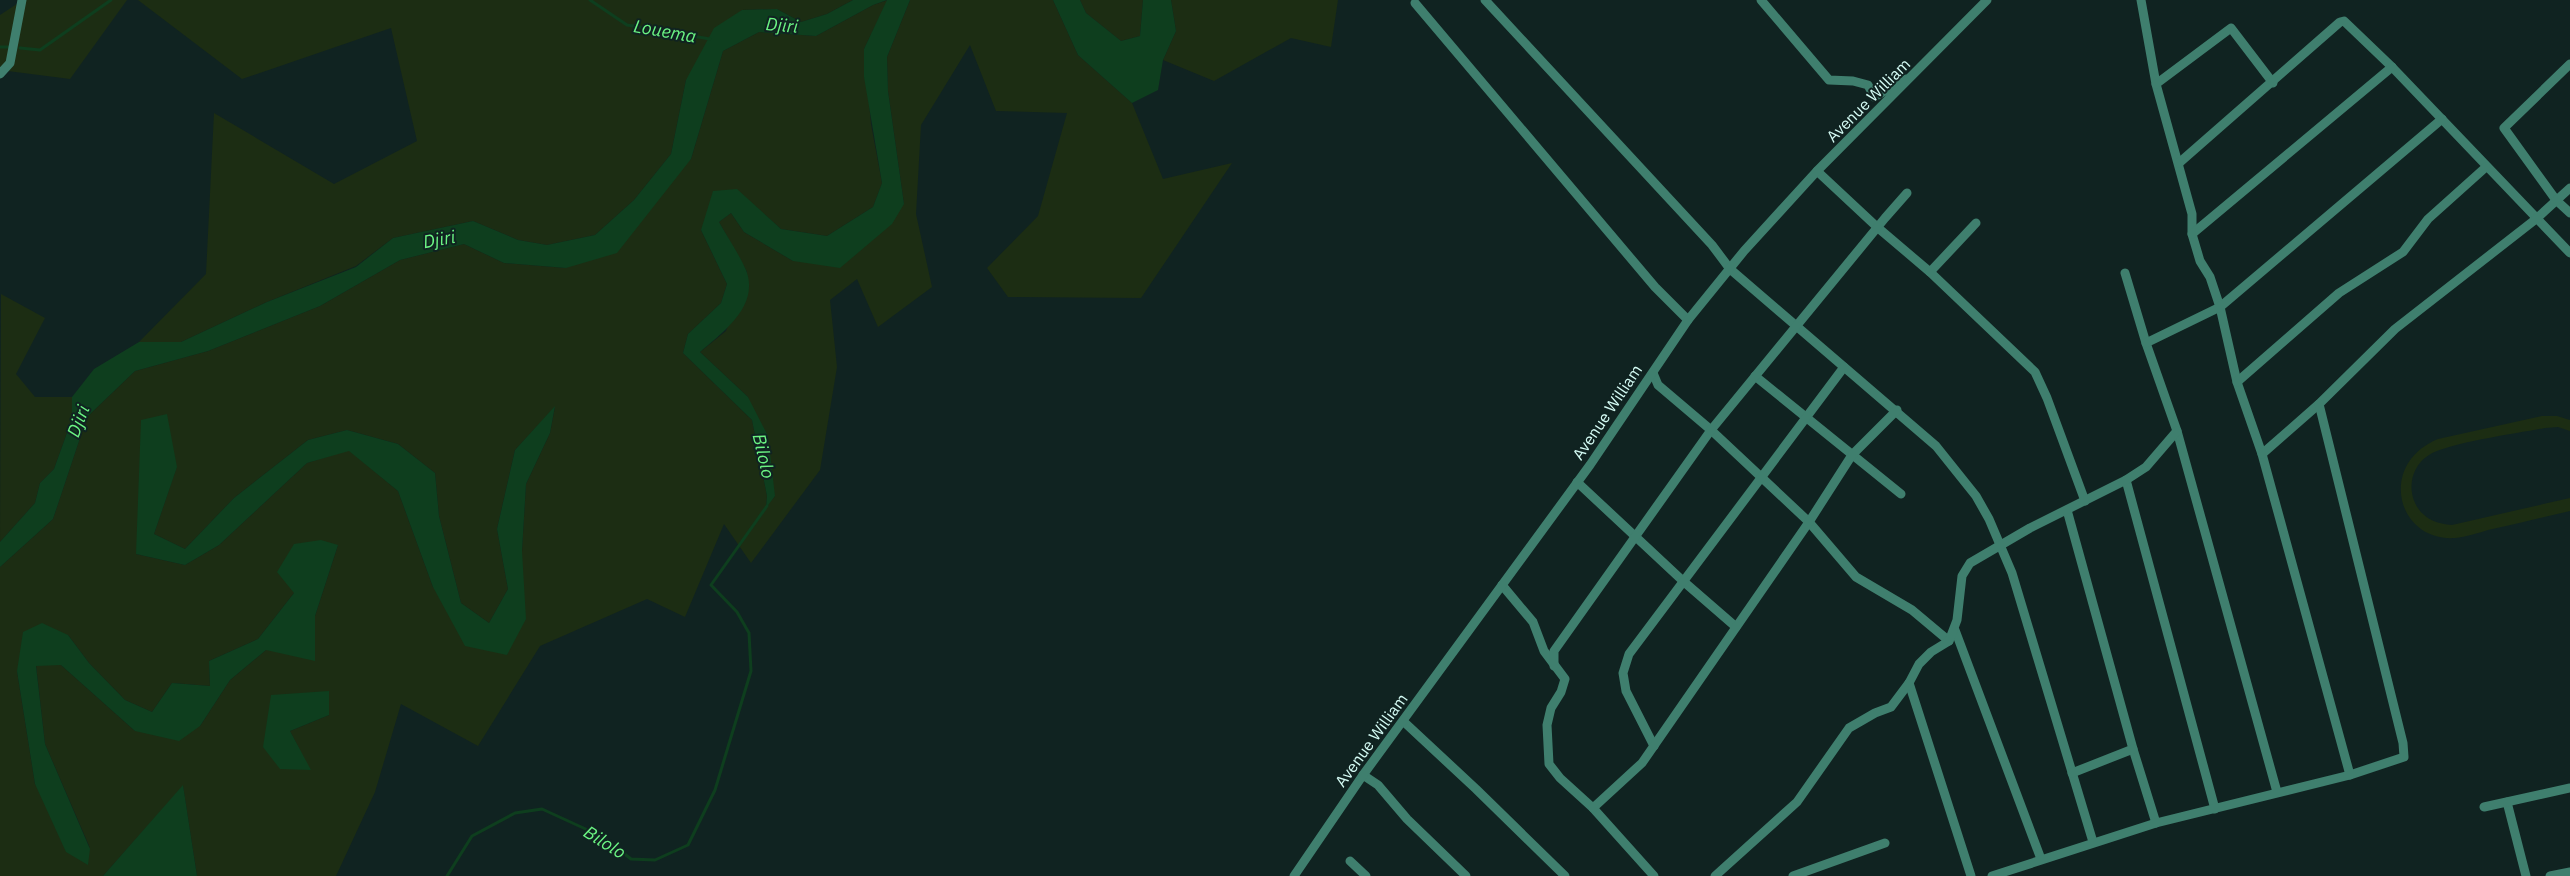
<svg xmlns="http://www.w3.org/2000/svg" width="2570" height="876" font-family="'IBM Plex Sans',sans-serif">
  <style>
    .green { fill: #1c2d13; fill-rule: evenodd }
    .water { fill: #0e3e1e }
    .lines { fill: none; stroke-linecap: round; stroke-linejoin: round }
    .stream { stroke: #0e3e1e; stroke-width: 3 }
    .street { stroke: #3f7f6e; stroke-width: 9 }
    .labels { text-anchor: middle; dominant-baseline: central; stroke-width: 4; stroke-linejoin: round; paint-order: stroke }
    .street-label { font-size: 16px; fill: #d5fcf5; stroke: #102321 }
    .water-label { font-size: 18px; font-style: italic; fill: #6bf483; stroke: #102321 }
  </style>
  <rect width="100%" height="100%" fill="#102321"/>
  <g class="green">
    <path d="M23 0H127L70 79 0 70V15Z"/>
    <path d="M138 0H853L827 14 801 22 777 9 742 10 686 80 671 154 634 200 595 235 547 245 518 240 473 221 393 238 356 266 267 302 181 342H139L206 274 214 113 334 184 417 141 391 28 242 79Z"/>
    <path d="M888 0 864 49 871 124 882 183 873 207 827 236 781 229 737 190 701 230 727 284 721 303 688 334 683 353 752 420 767 496 766 507 775 496 748 397 700 352 726 331 747 272 719 222 731 213 744 232 793 261 904 204 888 91 887 57 910 0H1053L1078 55 1132 103 1163 179 1232 163 1141 298 1008 297 987 268 1038 216 1067 113 996 111 970 45 921 125 916 214 932 287 878 327 857 279 830 300 837 367 820 470 751 563 724 524 685 617 647 599 540 646 478 746 401 704 375 792 336 876H197L183 786 103 876H0V567L53 519 87 417 135 371 208 351 320 306 400 260 464 244 504 263 566 268 691 159 723 51 759 32 816 36 873 5ZM555 407 550 433 526 484 522 551 507 655 433 587 398 491 349 450 307 463 219 545 185 565 136 554 177 466 154 534 185 549 234 498 308 440 347 430 398 444 435 473 439 516 461 603 489 623 508 589 497 529 515 450ZM338 545 315 616 314 636 266 650 230 680 200 726 135 731 61 665H36L45 744 90 848 35 784 17 671 68 635 89 663 125 700 152 712 172 683 210 686 209 661 258 639 294 593ZM329 691V715L290 731 310 770 263 747Z"/>
    <path d="M1080 0H1143L1140 36 1121 41 1086 13Z"/>
    <path d="M1171 0H1338L1331 47 1291 38 1214 81 1163 60 1176 31Z"/>
    <path d="M1 294 45 318 16 374 35 397H72V419L54 469 40 483 35 503 0 542Z"/>
    <path d="M2542 416H2557L2570 420V431L2558 427 2545 428C2520 433 2447 443 2429 455 2413 465 2407 485 2415 503 2422 518 2436 524 2452 525L2570 498V511C2543 517 2515 524 2488 530 2478 533 2466 537 2455 538 2397 542 2377 464 2438 439Z"/>
  </g>
  <g class="water">
    <path d="M853 0H910L887 57 888 91 904 204 892 224 840 268 793 261 744 232 731 213 719 222C728 238 739 254 746 270 760 306 723 332 700 352L748 397 768 436 775 496 766 508 767 496 752 420 683 353 688 334 721 303 727 284 701 230 713 191 737 189 781 229 827 236 873 207 882 183 864 77V49L887 0 873 5 816 36 759 32 723 51 691 159 617 253 566 268 504 263 464 244 400 260 320 306 208 351 135 371 87 417 53 519 0 567V542L35 503 40 483 54 469 72 419V397L94 369 139 342H181L267 302 356 267 393 238 473 221 518 240 547 245 595 235 634 200 671 154 686 80 714 28 742 10 777 9 801 22 827 14Z"/>
    <path d="M1053 0H1080L1086 13 1121 41 1140 36 1143 0H1171L1176 31 1163 60 1158 90 1132 103 1078 55Z"/>
    <path d="M555 406 550 433 526 484 522 551 526 619 507 655 465 646 433 587 398 491 349 451 307 463 219 545 185 565 136 554 141 420 167 414 177 467 154 534 185 549 234 498 308 440 347 430 398 444 435 473 439 516 461 603 489 623 508 589 497 529 515 450Z"/>
    <path d="M321 540 338 545 315 616V661L266 650 230 680 200 726 179 741 135 731 61 665 36 666 45 744 90 849 88 865 66 852 35 784 17 671 23 632 42 623 68 635 89 663 125 700 152 712 172 683 210 686 209 661 258 639 294 593 277 572 294 544Z"/>
    <path d="M329 691V715L290 731 311 770 280 769 263 747 271 695Z"/>
    <path d="M183 785 197 876H103Z"/>
  </g>
  <g class="lines">
    <g class="stream">
      <path d="M590 0 627 25 710 39"/>
      <path d="M0 47H8"/>
      <path d="M20 48 40 50 111 0"/>
      <path d="M447 876 472 836 515 813 542 809 603 837 631 859 655 860 688 845 715 790 751 671 749 633 737 612 711 585 767 506"/>
    </g>
    <g class="street">
      <path d="M1485 0 1712 245 1730 269 1936 446 1976 496 1989 519 2012 573 2093 842"/>
      <path d="M1761 0 1829 80 1853 81 1868 85 1874 97 1906 79"/>
      <path d="M2141 0 2156 84 2192 214V234L2200 261 2210 277 2220 307 2237 382 2262 454 2350 775"/>
      <path d="M1415 3 1655 287 1688 320"/>
      <path d="M2570 64 2504 128 2556 200 2570 213"/>
      <path d="M0 74 10 63 22 0"/>
      <path d="M2156 84 2231 28 2273 83"/>
      <path d="M2179 163 2340 22 2344 21 2392 67 2570 253"/>
      <path d="M1817 171 1877 227 1930 272 2035 372 2047 398 2085 501"/>
      <path d="M2192 234 2392 67"/>
      <path d="M1930 272 1976 223"/>
      <path d="M2125 273 2146 343 2177 431 2277 792"/>
      <path d="M2146 343 2220 307 2442 119"/>
      <path d="M1653 373 1658 385 1711 430 1809 522 1856 577 1912 610 1949 641"/>
      <path d="M1755 376 1901 494"/>
      <path d="M2237 382 2339 293 2403 252 2428 219 2486 167"/>
      <path d="M2262 454 2319 404 2395 329 2536 219 2570 188"/>
      <path d="M2126 480 2215 809"/>
      <path d="M1577 482 1683 581 1736 627"/>
      <path d="M2067 510 2133 749 2156 823"/>
      <path d="M1502 585 1533 622 1544 651 1565 679 1561 692 1551 708 1547 725 1549 764 1560 778 1593 808 1654 876"/>
      <path d="M1955 630 2041 859"/>
      <path d="M1554 666V651L1711 430 1885 218 1907 193"/>
      <path d="M1909 683 1971 876"/>
      <path d="M1403 721 1476 789 1565 876"/>
      <path d="M1654 746 1626 691 1623 673 1629 654 1844 367"/>
      <path d="M2072 773 2133 749"/>
      <path d="M1363 775 1378 785 1407 819 1466 876"/>
      <path d="M2507 802 2526 876"/>
      <path d="M2484 807 2570 788"/>
      <path d="M1593 808 1642 763 1809 522 1852 455 1897 410"/>
      <path d="M1350 861 1366 876"/>
      <path d="M1294 876 1363 775 1590 465 1688 320 1744 251 1817 171 1987 0"/>
      <path d="M1715 876 1797 802 1849 728 1875 713 1891 707 1909 683 1919 664 1931 652 1949 641 1957 620 1962 576 1970 563 2030 528 2126 480 2146 467 2177 431"/>
      <path d="M1793 876 1885 843"/>
      <path d="M1992 876 2156 823 2350 775 2404 757 2403 743 2319 404"/>
      <path d="M2550 876 2570 872"/>
    </g>
  </g>
  <g class="labels">
    <g class="street-label">
      <text transform="translate(1868 100) rotate(-45)">Avenue William</text>
      <text transform="translate(1607 412) rotate(-56)">Avenue William</text>
      <text transform="translate(1371 740) rotate(-54)">Avenue William</text>
    </g>
    <g class="water-label">
      <text transform="translate(782 25) rotate(5)">Djiri</text>
      <text transform="translate(665 31) rotate(10)">Louema</text>
      <text transform="translate(439 239) rotate(-10)">Djiri</text>
      <text transform="translate(78 421) rotate(-69)">Djiri</text>
      <text transform="translate(764 456) rotate(77)">Bilolo</text>
      <text transform="translate(605 842) rotate(32)">Bilolo</text>
    </g>
  </g>
</svg>
